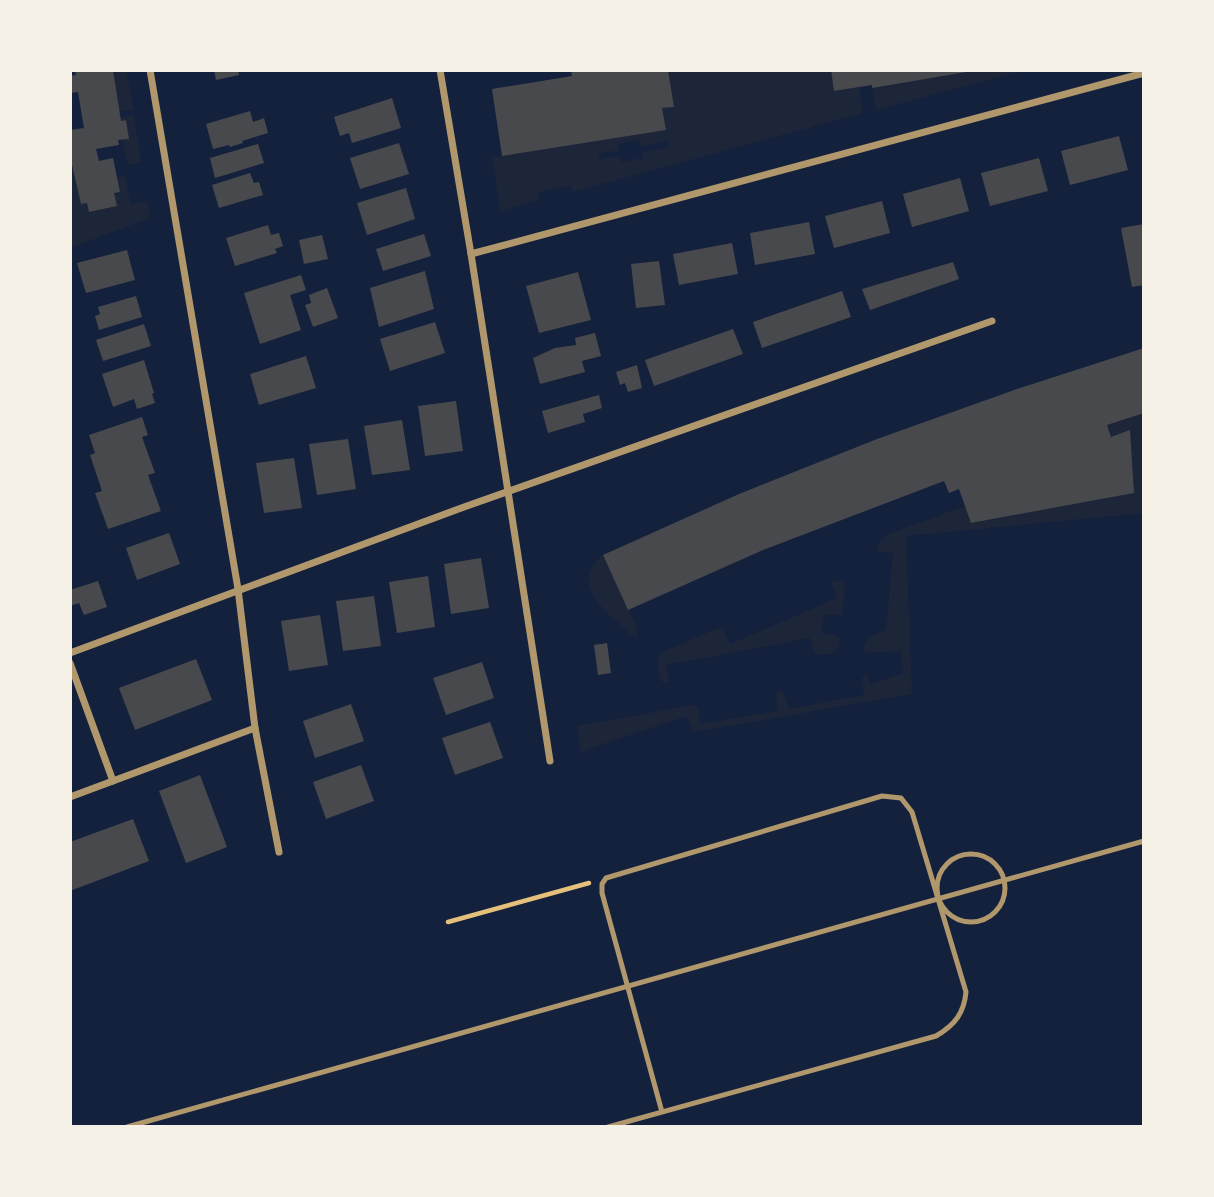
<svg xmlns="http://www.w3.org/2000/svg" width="1214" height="1197" font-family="Mulish,sans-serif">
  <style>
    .green { fill: #1d2539; fill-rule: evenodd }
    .building { fill: #48494c }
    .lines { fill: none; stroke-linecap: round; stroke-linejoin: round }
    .path { stroke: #e5c07b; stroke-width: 4.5 }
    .service { stroke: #b1986c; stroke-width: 5 }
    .minor { stroke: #b1986c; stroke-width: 7 }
  </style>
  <rect width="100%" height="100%" fill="#14213d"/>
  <g class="green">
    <path d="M113 70H126L134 109 119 112Z"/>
    <path d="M668 70H831L834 91 859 87 863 113 572 192 571 186 538 192 539 200 500 211 492 157 665 130 662 108 673 107ZM639 140 641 146 667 141 669 147 642 152 643 158 621 162 619 156 599 159V154L619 150 618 144Z"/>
    <path d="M982 70H1025L876 110 872 88Z"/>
    <path d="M134 115 141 162 128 165 122 140 129 138 126 120 121 121 120 117Z"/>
    <path d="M70 156 81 203 119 193 117 178 125 176 131 204 147 201 150 218 70 248Z"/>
    <path d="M1144 413V513L906 536 912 694 693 732 687 716 588 749 581 754 577 726 694 705 698 708 701 724 778 711 776 695 778 691H783L789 709 864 695 862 680 865 672 871 684 903 673 901 651 864 653C863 637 874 635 886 630L893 553 878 551 876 546 886 535 965 506 972 523 1134 493 1130 431 1111 437 1107 425Z"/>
    <path d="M603 555 637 628 638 634 635 636C627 633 621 625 614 619 593 600 575 578 603 555Z"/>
    <path d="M833 580 842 582 845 588 842 615H823L822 633 835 635 840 639 839 647 832 654 815 655 810 638 666 665 669 681 664 683 661 680 657 660 663 652 718 628 724 631 730 644 837 598 831 583Z"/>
  </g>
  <g class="building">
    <path d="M75 70H113L121 121 126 120 129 139 118 140 119 145 96 149 99 161 113 158 120 192 114 193 117 206 89 212 87 203 81 204 70 156V130L84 128 78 92 70 93V76L76 75Z"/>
    <path d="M214 70H238L239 75 216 80Z"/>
    <path d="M571 70H668L674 107 662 108 666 130 502 156 492 89 572 76Z"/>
    <path d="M831 70H973V71L872 88V85L834 91Z"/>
    <path d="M392 98 401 128 352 143 349 133 340 136 334 117Z"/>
    <path d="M250 111 253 122 264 118 268 133 242 141 243 143 230 147 229 145 213 149 206 124Z"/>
    <path d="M1119 136 1128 170 1070 185 1061 151Z"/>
    <path d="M399 143 409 174 360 189 350 158Z"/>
    <path d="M258 144 264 163 215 178 210 158Z"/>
    <path d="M1039 158 1048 191 990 206 981 173Z"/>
    <path d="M250 173 254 183 259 182 263 195 219 208 212 185Z"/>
    <path d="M960 178 969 211 912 227 903 194Z"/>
    <path d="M406 188 415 219 367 235 357 203Z"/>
    <path d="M882 201 890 233 834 248 825 216Z"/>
    <path d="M809 222 815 254 755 265 750 233Z"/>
    <path d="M1144 224V285L1132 287 1121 228Z"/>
    <path d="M268 225 271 235 279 233 283 246 275 249 277 253 235 266 226 238Z"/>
    <path d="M424 234 431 256 383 271 376 249Z"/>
    <path d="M322 235 328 259 304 264 299 240Z"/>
    <path d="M732 243 738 274 679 285 673 254Z"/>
    <path d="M127 250 135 280 86 293 77 263Z"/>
    <path d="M659 261 665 305 636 308 631 264Z"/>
    <path d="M953 262 959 279 870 310 862 289Z"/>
    <path d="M425 271 434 309 379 327 370 288Z"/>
    <path d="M578 272 591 320 539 333 526 286Z"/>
    <path d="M301 275 306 290 290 295 301 330 260 344 244 293Z"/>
    <path d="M327 288 338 318 313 327 305 305 311 303 309 295Z"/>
    <path d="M842 291 851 317 762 348 753 322Z"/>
    <path d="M136 296 142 317 99 330 95 316 100 314 98 307Z"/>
    <path d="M435 322 445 353 390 371 380 339Z"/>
    <path d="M144 324 151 346 103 361 96 340Z"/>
    <path d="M733 329 743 354 654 386 645 360Z"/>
    <path d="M595 333 601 356 582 361 585 372 540 384 533 358 555 348 576 345 575 338Z"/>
    <path d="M1144 348V413L1107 425 1111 437 1130 430 1134 493 971 523 959 489 949 493 944 481 763 550 628 610 603 555 739 494 877 439 1017 389Z"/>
    <path d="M306 356 316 388 259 405 250 374Z"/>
    <path d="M144 360 154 393 152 394 155 403 137 409 134 399 113 407 102 374Z"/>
    <path d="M637 365 642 388 628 392 625 383 620 385 616 372Z"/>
    <path d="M599 395 602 408 583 414 585 422 548 433 542 411Z"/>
    <path d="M456 401 463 451 425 456 418 406Z"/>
    <path d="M142 417 148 435 142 437 155 473 148 475 161 511 108 529 95 493 102 491 90 455 95 453 89 435Z"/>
    <path d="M402 420 410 470 372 475 364 426Z"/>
    <path d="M348 439 356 489 317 495 309 444Z"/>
    <path d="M294 458 302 508 264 513 256 463Z"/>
    <path d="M169 533 180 564 137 580 126 548Z"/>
    <path d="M481 558 489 608 451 614 444 564Z"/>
    <path d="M428 576 435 627 397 633 389 582Z"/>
    <path d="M98 581 107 607 84 615 79 603 70 606V590Z"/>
    <path d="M374 596 381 646 343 651 336 601Z"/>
    <path d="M320 615 328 665 289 671 281 621Z"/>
    <path d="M607 643 611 673 598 675 594 645Z"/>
    <path d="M196 659 212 700 135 730 119 688Z"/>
    <path d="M482 662 494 698 446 715 433 678Z"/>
    <path d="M351 704 364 741 315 758 303 721Z"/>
    <path d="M490 722 503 758 455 775 442 738Z"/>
    <path d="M361 765 374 801 326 819 313 782Z"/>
    <path d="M200 775 227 847 186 863 159 791Z"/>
    <path d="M133 819 149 861 70 891V842Z"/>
  </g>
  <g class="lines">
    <path class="path" d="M448 922 589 883"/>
    <g class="service">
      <circle cx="971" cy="888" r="34"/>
      <path d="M127 1127 1144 841"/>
      <path d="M608 1127 936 1036C955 1025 964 1013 966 992L912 812 901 798 882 796 606 878 602 884V893L662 1112"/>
    </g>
    <g class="minor">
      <path d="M150 70 238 589 255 728 279 852"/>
      <path d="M440 70 471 254 550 761"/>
      <path d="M471 254 1144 73"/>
      <path d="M70 653 464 507 992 321"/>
      <path d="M70 663 113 781"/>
      <path d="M70 797 255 728"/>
    </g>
  </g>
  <rect width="1214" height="1197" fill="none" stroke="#f6f1e7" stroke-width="144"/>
</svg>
